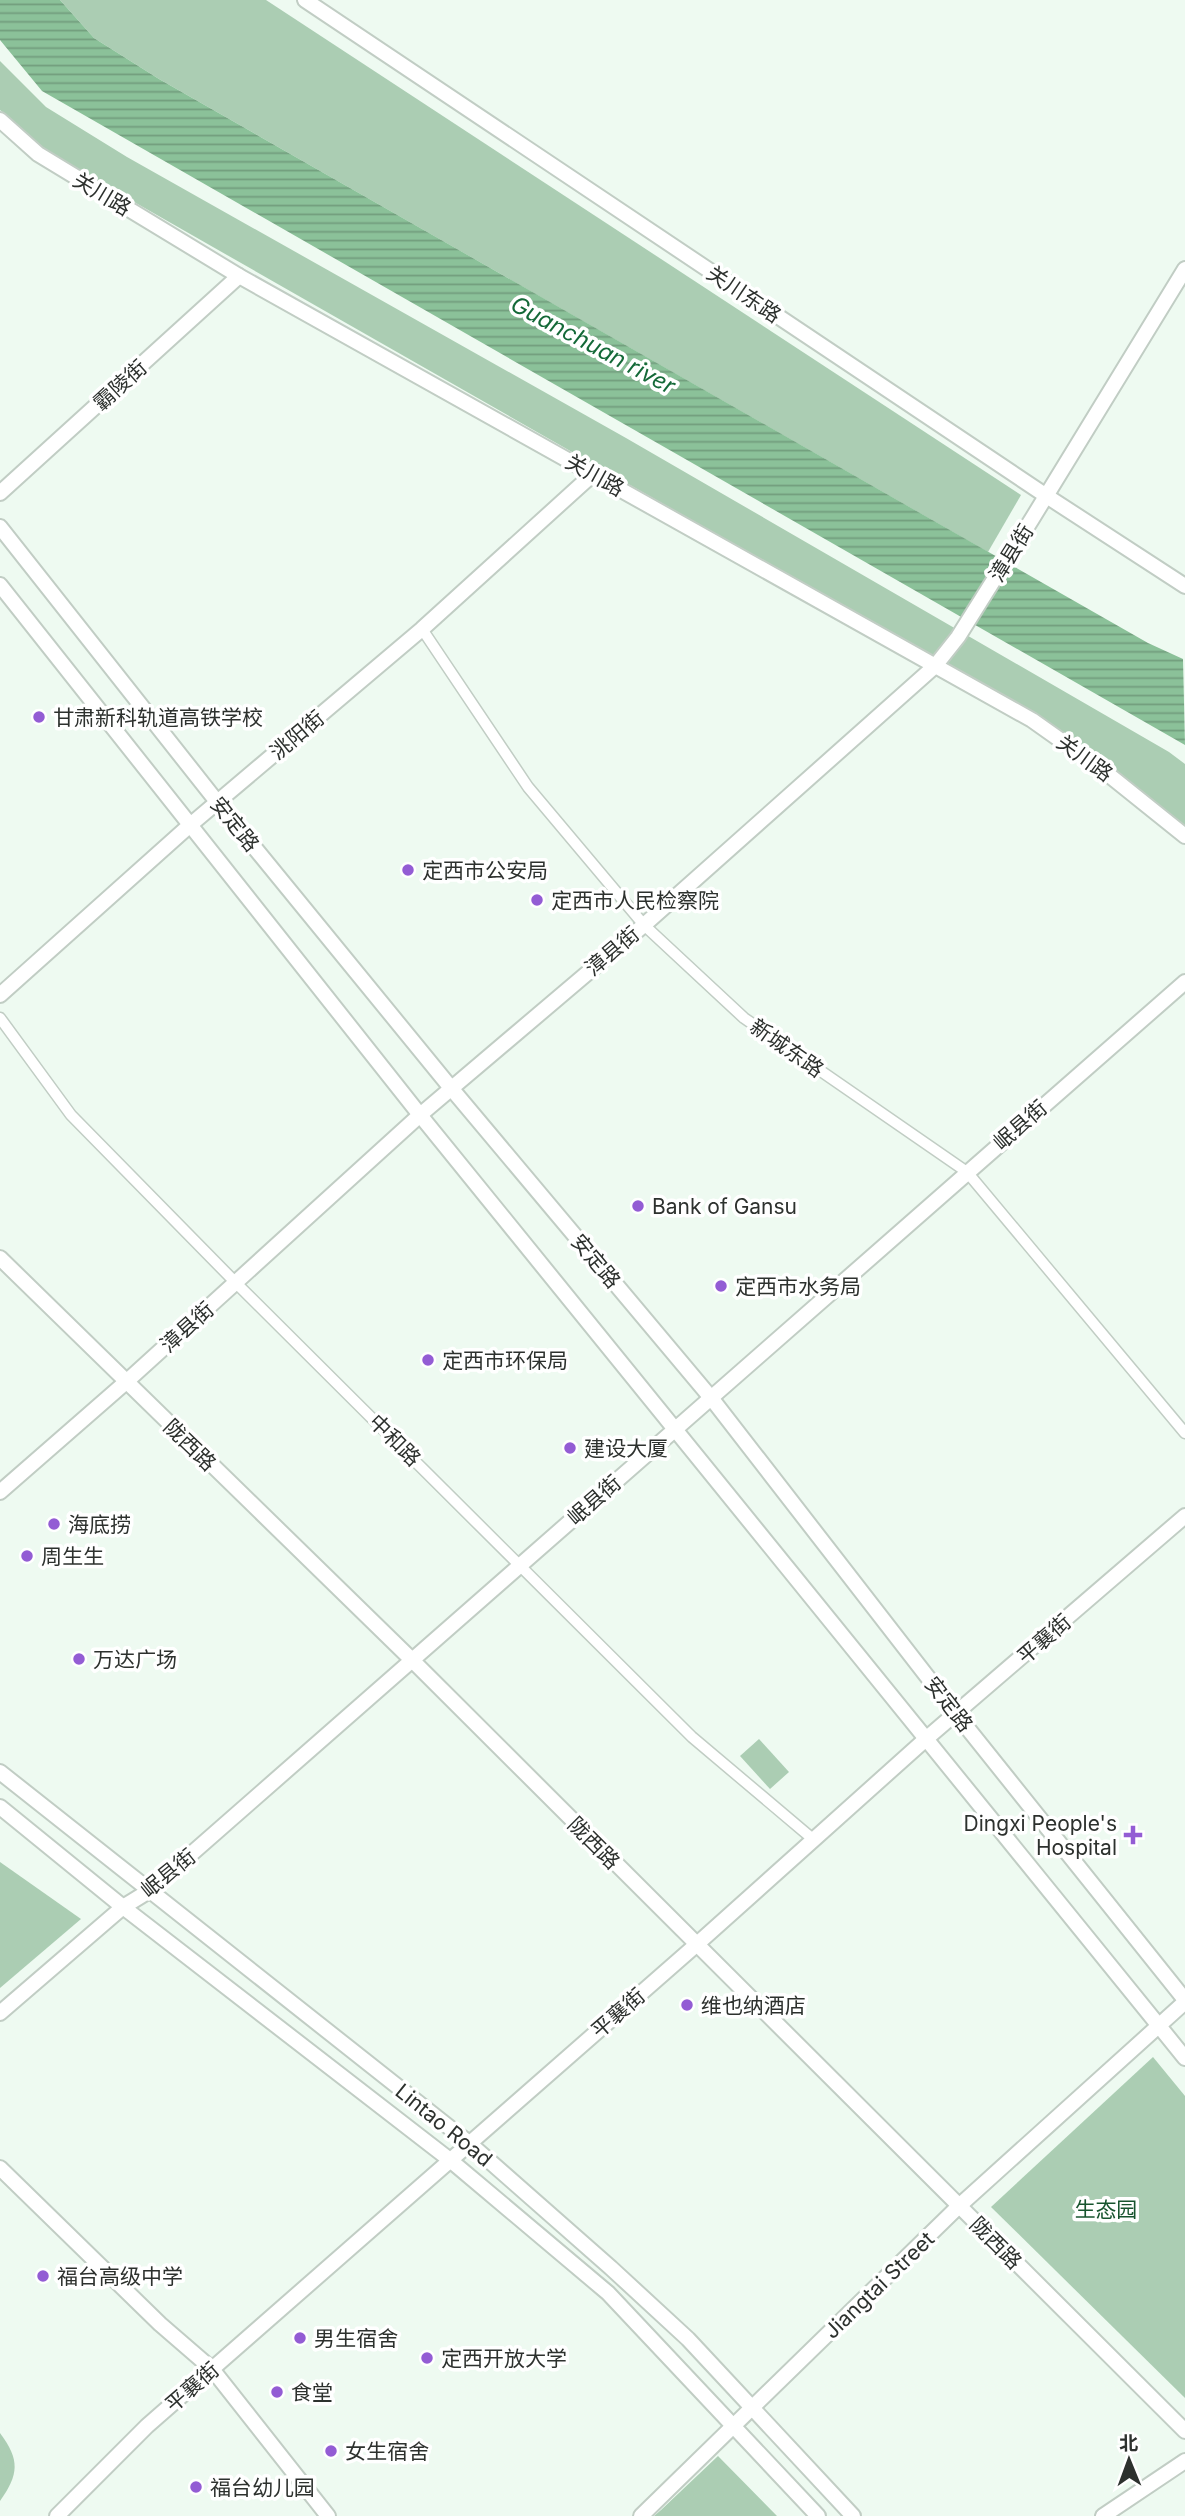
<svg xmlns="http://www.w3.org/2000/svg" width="1185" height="2516" font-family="Inter,'Noto Sans SC',sans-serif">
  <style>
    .park { fill: #abcdb3 }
    .water { fill: url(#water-rules) }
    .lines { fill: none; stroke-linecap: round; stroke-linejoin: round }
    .street-casing { stroke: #c1cdc4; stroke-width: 13 }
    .secondary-casing { stroke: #c1cdc4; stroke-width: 18 }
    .street { stroke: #fff; stroke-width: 10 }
    .secondary { stroke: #fff; stroke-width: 14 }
    .poi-dot { fill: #935cd4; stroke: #fff; stroke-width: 2.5 }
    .labels { text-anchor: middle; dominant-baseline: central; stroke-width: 7; stroke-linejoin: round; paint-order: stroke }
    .street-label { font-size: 21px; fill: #2d312e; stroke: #fff }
    .poi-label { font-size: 21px; fill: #2d312e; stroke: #fff; text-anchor: start }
    .park-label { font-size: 21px; fill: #17542e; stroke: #fff }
    .water-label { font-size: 23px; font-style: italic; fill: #146938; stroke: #fff }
  </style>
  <defs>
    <pattern id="water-rules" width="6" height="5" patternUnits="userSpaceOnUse" patternTransform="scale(1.75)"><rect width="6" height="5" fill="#8bc199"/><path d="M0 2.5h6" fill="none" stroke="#729d7d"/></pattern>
  </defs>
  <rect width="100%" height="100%" fill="#eefaf1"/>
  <g class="park">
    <path d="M60 0H266L1021 495 988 552 159 79 94 38Z"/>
    <path d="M0 61 46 107 127 157 626 438 1169 752 1185 764V826L1075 739 50 154 0 110Z"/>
    <path d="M759 1739 789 1772 770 1789 740 1756Z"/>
    <path d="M0 1862 81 1919 0 1988Z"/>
    <path d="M1153 2057 1185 2096V2398L991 2207Z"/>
    <path d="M0 2433C20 2460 19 2474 0 2501Z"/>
    <path d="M718 2456 777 2516H654L661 2510Z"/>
  </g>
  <path class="water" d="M0 0H60L94 38 159 79 1148 643 1183 659 1185 745 42 91 0 40Z"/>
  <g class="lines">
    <defs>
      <g id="street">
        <path d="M422 629 528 787 644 925 744 1018 967 1172 1185 1433"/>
        <path d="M0 1018 71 1115 236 1283 692 1737 814 1840"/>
      </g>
      <g id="secondary">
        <path d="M305 0 1045 495 1185 586"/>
        <path d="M0 120 38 154 239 276 1032 720 1104 771 1185 836"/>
        <path d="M0 493 239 276"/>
        <path d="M0 527 218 803 451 1088 712 1399 957 1715 1185 2000"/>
        <path d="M0 585 420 1115 1185 2058"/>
        <path d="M0 995 189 826 422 629 593 474"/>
        <path d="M0 1258 412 1660 1185 2431"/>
        <path d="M0 1492 126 1382 420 1115 644 925 935 666 958 637 1032 519 1185 269"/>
        <path d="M0 1772 469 2143 611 2268 688 2339 853 2516"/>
        <path d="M0 1807 123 1907 450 2160 608 2293 818 2516"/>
        <path d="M0 2013 123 1907 149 1891 1185 982"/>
        <path d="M0 2168 160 2324 212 2369 328 2516"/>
        <path d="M57 2516 147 2426 696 1945 927 1738 1185 1516"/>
        <path d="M641 2516 959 2206 1185 2002"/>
        <path d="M1103 2516 1185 2461"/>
      </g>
    </defs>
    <use href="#street" class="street-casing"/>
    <use href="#secondary" class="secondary-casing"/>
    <use href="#street" class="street"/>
    <use href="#secondary" class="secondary"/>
  </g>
  <g class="poi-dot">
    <circle cx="39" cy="717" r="7"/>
    <circle cx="408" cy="870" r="7"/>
    <circle cx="537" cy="900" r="7"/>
    <circle cx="638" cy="1206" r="7"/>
    <circle cx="721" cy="1286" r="7"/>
    <circle cx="428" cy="1360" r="7"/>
    <circle cx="570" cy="1448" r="7"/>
    <circle cx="54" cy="1524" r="7"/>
    <circle cx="27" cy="1556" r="7"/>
    <circle cx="79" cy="1659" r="7"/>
    <path d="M1129.5 1824.5h7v7h7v7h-7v7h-7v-7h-7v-7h7z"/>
    <circle cx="687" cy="2005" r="7"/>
    <circle cx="43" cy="2276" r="7"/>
    <circle cx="300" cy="2338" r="7"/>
    <circle cx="427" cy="2358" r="7"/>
    <circle cx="277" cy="2392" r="7"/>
    <circle cx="331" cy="2451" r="7"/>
    <circle cx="196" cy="2487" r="7"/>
  </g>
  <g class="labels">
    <g class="street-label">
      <text transform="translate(102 194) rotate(31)">关川路</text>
      <text transform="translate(744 294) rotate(34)">关川东路</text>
      <text transform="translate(120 385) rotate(-42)">霸陵街</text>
      <text transform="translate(595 475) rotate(29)">关川路</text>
      <text transform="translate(1011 553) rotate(-58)">漳县街</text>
      <text transform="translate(297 735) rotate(-40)">洮阳街</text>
      <text transform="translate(1085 758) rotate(36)">关川路</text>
      <text transform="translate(235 824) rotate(51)">安定路</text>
      <text transform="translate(612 951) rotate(-40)">漳县街</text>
      <text transform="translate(787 1048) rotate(35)">新城东路</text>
      <text transform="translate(1020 1125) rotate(-41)">岷县街</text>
      <text transform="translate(596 1261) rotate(50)">安定路</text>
      <text transform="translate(187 1327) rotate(-42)">漳县街</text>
      <text transform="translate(395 1440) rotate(45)">中和路</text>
      <text transform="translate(190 1445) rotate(44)">陇西路</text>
      <text transform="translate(594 1500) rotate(-41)">岷县街</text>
      <text transform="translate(1044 1639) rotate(-41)">平襄街</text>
      <text transform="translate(949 1704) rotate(52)">安定路</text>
      <text transform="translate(594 1843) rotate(45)">陇西路</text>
      <text transform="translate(168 1873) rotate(-39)">岷县街</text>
      <text transform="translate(618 2013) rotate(-41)">平襄街</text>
      <text transform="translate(444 2125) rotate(39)">Lintao Road</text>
      <text transform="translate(996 2243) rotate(45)">陇西路</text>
      <text transform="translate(879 2285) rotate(-44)">Jiangtai Street</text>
      <text transform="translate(192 2387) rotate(-41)">平襄街</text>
    </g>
    <g class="poi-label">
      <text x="53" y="717">甘肃新科轨道高铁学校</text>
      <text x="422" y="870">定西市公安局</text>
      <text x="551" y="900">定西市人民检察院</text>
      <text x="652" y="1206">Bank of Gansu</text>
      <text x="735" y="1286">定西市水务局</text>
      <text x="442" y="1360">定西市环保局</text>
      <text x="584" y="1448">建设大厦</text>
      <text x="68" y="1524">海底捞</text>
      <text x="41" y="1556">周生生</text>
      <text x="93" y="1659">万达广场</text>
      <text x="1117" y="1823" text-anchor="end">Dingxi People's<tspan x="1117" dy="24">Hospital</tspan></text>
      <text x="701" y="2005">维也纳酒店</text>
      <text x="57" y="2276">福台高级中学</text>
      <text x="314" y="2338">男生宿舍</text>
      <text x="441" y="2358">定西开放大学</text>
      <text x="291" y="2392">食堂</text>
      <text x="345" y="2451">女生宿舍</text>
      <text x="210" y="2487">福台幼儿园</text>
    </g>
    <g class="park-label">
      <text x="1106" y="2209">生态园</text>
    </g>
    <g class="water-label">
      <text transform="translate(593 345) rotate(28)">Guanchuan river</text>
    </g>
  </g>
  <g transform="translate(1129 2460) rotate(359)" stroke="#ffffff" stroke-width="5" paint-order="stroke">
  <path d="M0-5L12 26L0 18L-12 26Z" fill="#2d312e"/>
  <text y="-10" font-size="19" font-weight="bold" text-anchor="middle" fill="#2d312e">北</text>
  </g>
</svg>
